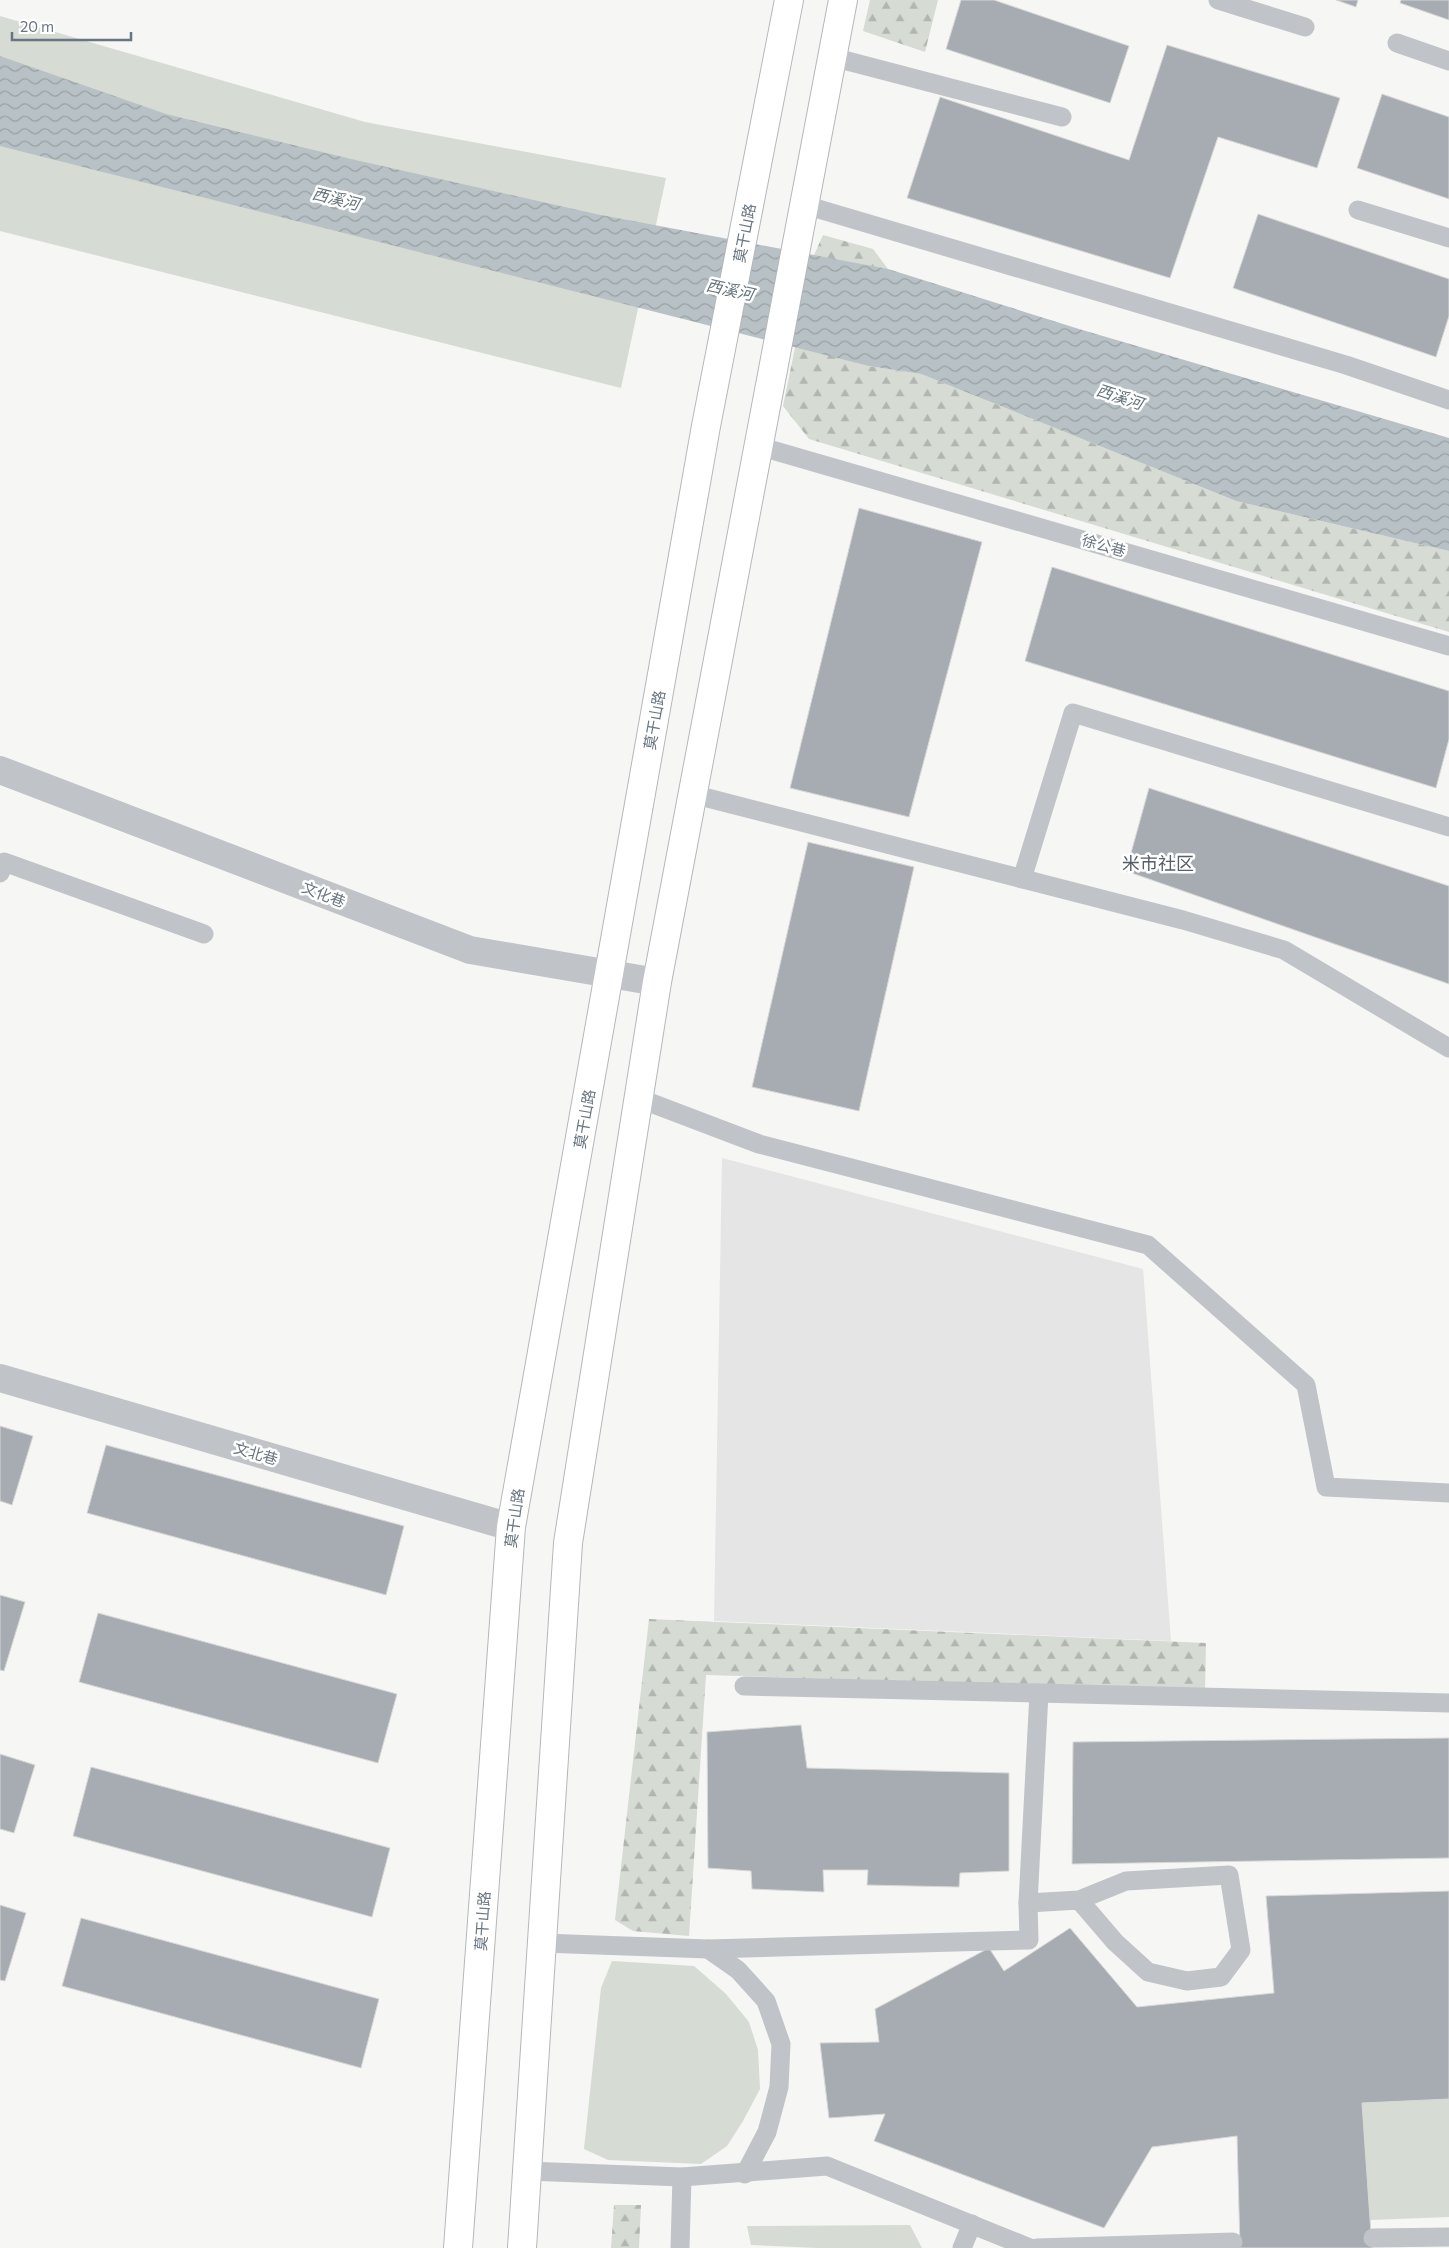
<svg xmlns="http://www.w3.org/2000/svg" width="1449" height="2248" font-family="Commissioner,'Noto Sans SC',sans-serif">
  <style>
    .built { fill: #e4e5e4 }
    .grass { fill: #d6dbd3 }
    .forest { fill: url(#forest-firs) }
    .water { fill: url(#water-waves) }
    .building { fill: #a6acb2; stroke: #d8d8d6 }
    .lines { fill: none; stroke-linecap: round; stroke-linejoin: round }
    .primary-casing { stroke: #b4b7bb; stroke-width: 30 }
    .lane { stroke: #c0c3c7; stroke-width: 19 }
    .street { stroke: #c0c3c7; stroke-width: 28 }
    .primary { stroke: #fff; stroke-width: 28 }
    .labels { text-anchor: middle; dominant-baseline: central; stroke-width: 5; stroke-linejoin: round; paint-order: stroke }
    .street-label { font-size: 15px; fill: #697581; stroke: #fff }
    .water-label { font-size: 16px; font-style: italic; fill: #65757d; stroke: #fff }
    .quarter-label { font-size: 18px; fill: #565e67; stroke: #fff }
  </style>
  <defs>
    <pattern id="forest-firs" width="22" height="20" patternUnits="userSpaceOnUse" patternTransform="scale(1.25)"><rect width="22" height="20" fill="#d6dbd3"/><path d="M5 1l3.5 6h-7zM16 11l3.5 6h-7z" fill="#b2b6b1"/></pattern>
    <pattern id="water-waves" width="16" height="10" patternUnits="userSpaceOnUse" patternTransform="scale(1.25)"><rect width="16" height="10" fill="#b8c1c5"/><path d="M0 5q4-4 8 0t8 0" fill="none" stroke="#9aa1a5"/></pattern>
  </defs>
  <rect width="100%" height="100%" fill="#f6f6f4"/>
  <path class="built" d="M722 1158 1143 1269 1171 1641 714 1621Z"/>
  <g class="grass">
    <path d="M0 16 365 122 666 178 621 388 0 231Z"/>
    <path d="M612 1961 694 1966 726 1994 749 2022 758 2050 760 2089 743 2121 727 2146 701 2164 608 2160 584 2149 601 1988Z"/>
    <path d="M1449 2099V2217L1370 2220 1362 2103Z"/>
    <path d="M910 2225 922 2248H817L751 2245 747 2226Z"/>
  </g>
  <g class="forest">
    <path d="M870 0H938L925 52 863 31Z"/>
    <path d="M823 235 873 249 888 269 877 291 869 366 921 374 1236 501 1449 551V632L809 439 783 406 814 255Z"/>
    <path d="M649 1619 1206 1643 1205 1690 706 1675 689 1936 633 1931 615 1920Z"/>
    <path d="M614 2205H641L639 2248H611Z"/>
  </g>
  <path class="water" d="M0 56 166 114 351 159 596 214 888 269 1079 329 1449 438V551L1236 501 921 374 869 366 0 146Z"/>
  <g class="building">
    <path d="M961 0H994L1129 46 1110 103 946 49Z"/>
    <path d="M1336 0H1358L1356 7Z"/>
    <path d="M1401 0H1449V20L1400 3Z"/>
    <path d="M1167 45 1340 98 1317 168 1218 137 1170 278 907 198 940 97 1129 160Z"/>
    <path d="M1382 94 1449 117V199L1357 168Z"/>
    <path d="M1258 214 1449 279V316L1436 357 1233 288Z"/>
    <path d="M859 508 982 542 909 817 790 788Z"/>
    <path d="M1052 567 1449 691V739L1436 788 1025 661Z"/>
    <path d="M1149 788 1449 886V984L1126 871Z"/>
    <path d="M808 842 914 867 859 1111 752 1087Z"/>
    <path d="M0 1426 33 1436 12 1505 0 1501Z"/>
    <path d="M106 1445 404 1526 386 1595 87 1513Z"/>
    <path d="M0 1595 25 1602 4 1671 0 1670Z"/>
    <path d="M98 1613 397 1694 378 1763 79 1682Z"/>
    <path d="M801 1725 807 1768 1009 1773V1871L960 1873 959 1887 867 1885 868 1870H823L824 1892 752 1889 751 1871 708 1868 707 1732Z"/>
    <path d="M1449 1738V1858L1072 1864 1073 1742Z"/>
    <path d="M0 1754 35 1765 14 1833 0 1829Z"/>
    <path d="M91 1767 390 1848 372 1917 73 1836Z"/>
    <path d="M1449 1891V2099L1362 2103 1372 2248H1240L1237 2136 1152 2147 1104 2228 874 2141 885 2114 829 2118 820 2043 879 2042 875 2009 989 1948 1004 1971 1070 1928 1137 2007 1274 1993 1266 1896Z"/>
    <path d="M0 1905 26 1913 5 1981 0 1980Z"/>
    <path d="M81 1918 379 1999 361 2068 62 1986Z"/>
  </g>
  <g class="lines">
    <defs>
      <g id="primary">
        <path d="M458 2248 511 1527 706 426 789 0"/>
        <path d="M522 2248 568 1543 657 982 843 0"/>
      </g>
    </defs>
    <use href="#primary" class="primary-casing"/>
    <g class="lane">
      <path d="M1218 0 1305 27"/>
      <path d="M1397 43 1449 61"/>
      <path d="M832 57 1062 117"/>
      <path d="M805 205 1346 365 1449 400"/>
      <path d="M1358 210 1449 238"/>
      <path d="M758 446 1449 646"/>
      <path d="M692 794 1183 920 1284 950 1449 1048"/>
      <path d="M0 873 4 862 204 934"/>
      <path d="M1022 879 1073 713 1449 827"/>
      <path d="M638 1098 759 1144 1148 1245 1306 1385 1326 1487 1449 1493"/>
      <path d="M744 1686 1449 1703"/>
      <path d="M1028 1903 1039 1693"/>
      <path d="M542 1943 708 1949 1029 1940 1028 1903 1079 1900 1115 1942 1148 1972 1187 1981 1221 1977 1241 1950 1229 1875 1126 1881 1079 1900"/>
      <path d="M708 1949 738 1970 766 2001 781 2044 779 2087 767 2132 745 2174"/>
      <path d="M527 2171 682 2177 827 2166 1030 2248"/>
      <path d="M1373 2238 1449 2237"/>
      <path d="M680 2248 682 2177"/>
      <path d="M962 2248 972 2224"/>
      <path d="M1037 2248 1233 2242"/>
    </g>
    <g class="street">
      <path d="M0 770 470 950 657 982"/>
      <path d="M0 1378 511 1527"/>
    </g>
    <use href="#primary" class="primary"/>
  </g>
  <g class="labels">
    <g class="street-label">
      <text transform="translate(744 233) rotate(-79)">莫干山路</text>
      <text transform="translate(1104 545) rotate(16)">徐公巷</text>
      <text transform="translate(654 720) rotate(-80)">莫干山路</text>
      <text transform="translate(324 894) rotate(21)">文化巷</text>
      <text transform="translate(584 1119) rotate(-80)">莫干山路</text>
      <text transform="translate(256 1453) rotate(16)">文北巷</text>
      <text transform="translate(514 1518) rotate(-82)">莫干山路</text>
      <text transform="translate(482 1921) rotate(-86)">莫干山路</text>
    </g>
    <g class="water-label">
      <text transform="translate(336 198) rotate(14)">西溪河</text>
      <text transform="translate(730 289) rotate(12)">西溪河</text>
      <text transform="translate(1120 396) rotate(18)">西溪河</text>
    </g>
    <g class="quarter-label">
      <text x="1158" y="863">米市社区</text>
    </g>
  </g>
  <path d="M12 32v8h119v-8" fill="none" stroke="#697581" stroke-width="2.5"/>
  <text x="20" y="32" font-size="15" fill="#697581" stroke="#ffffff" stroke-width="4" paint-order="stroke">20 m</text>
</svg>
